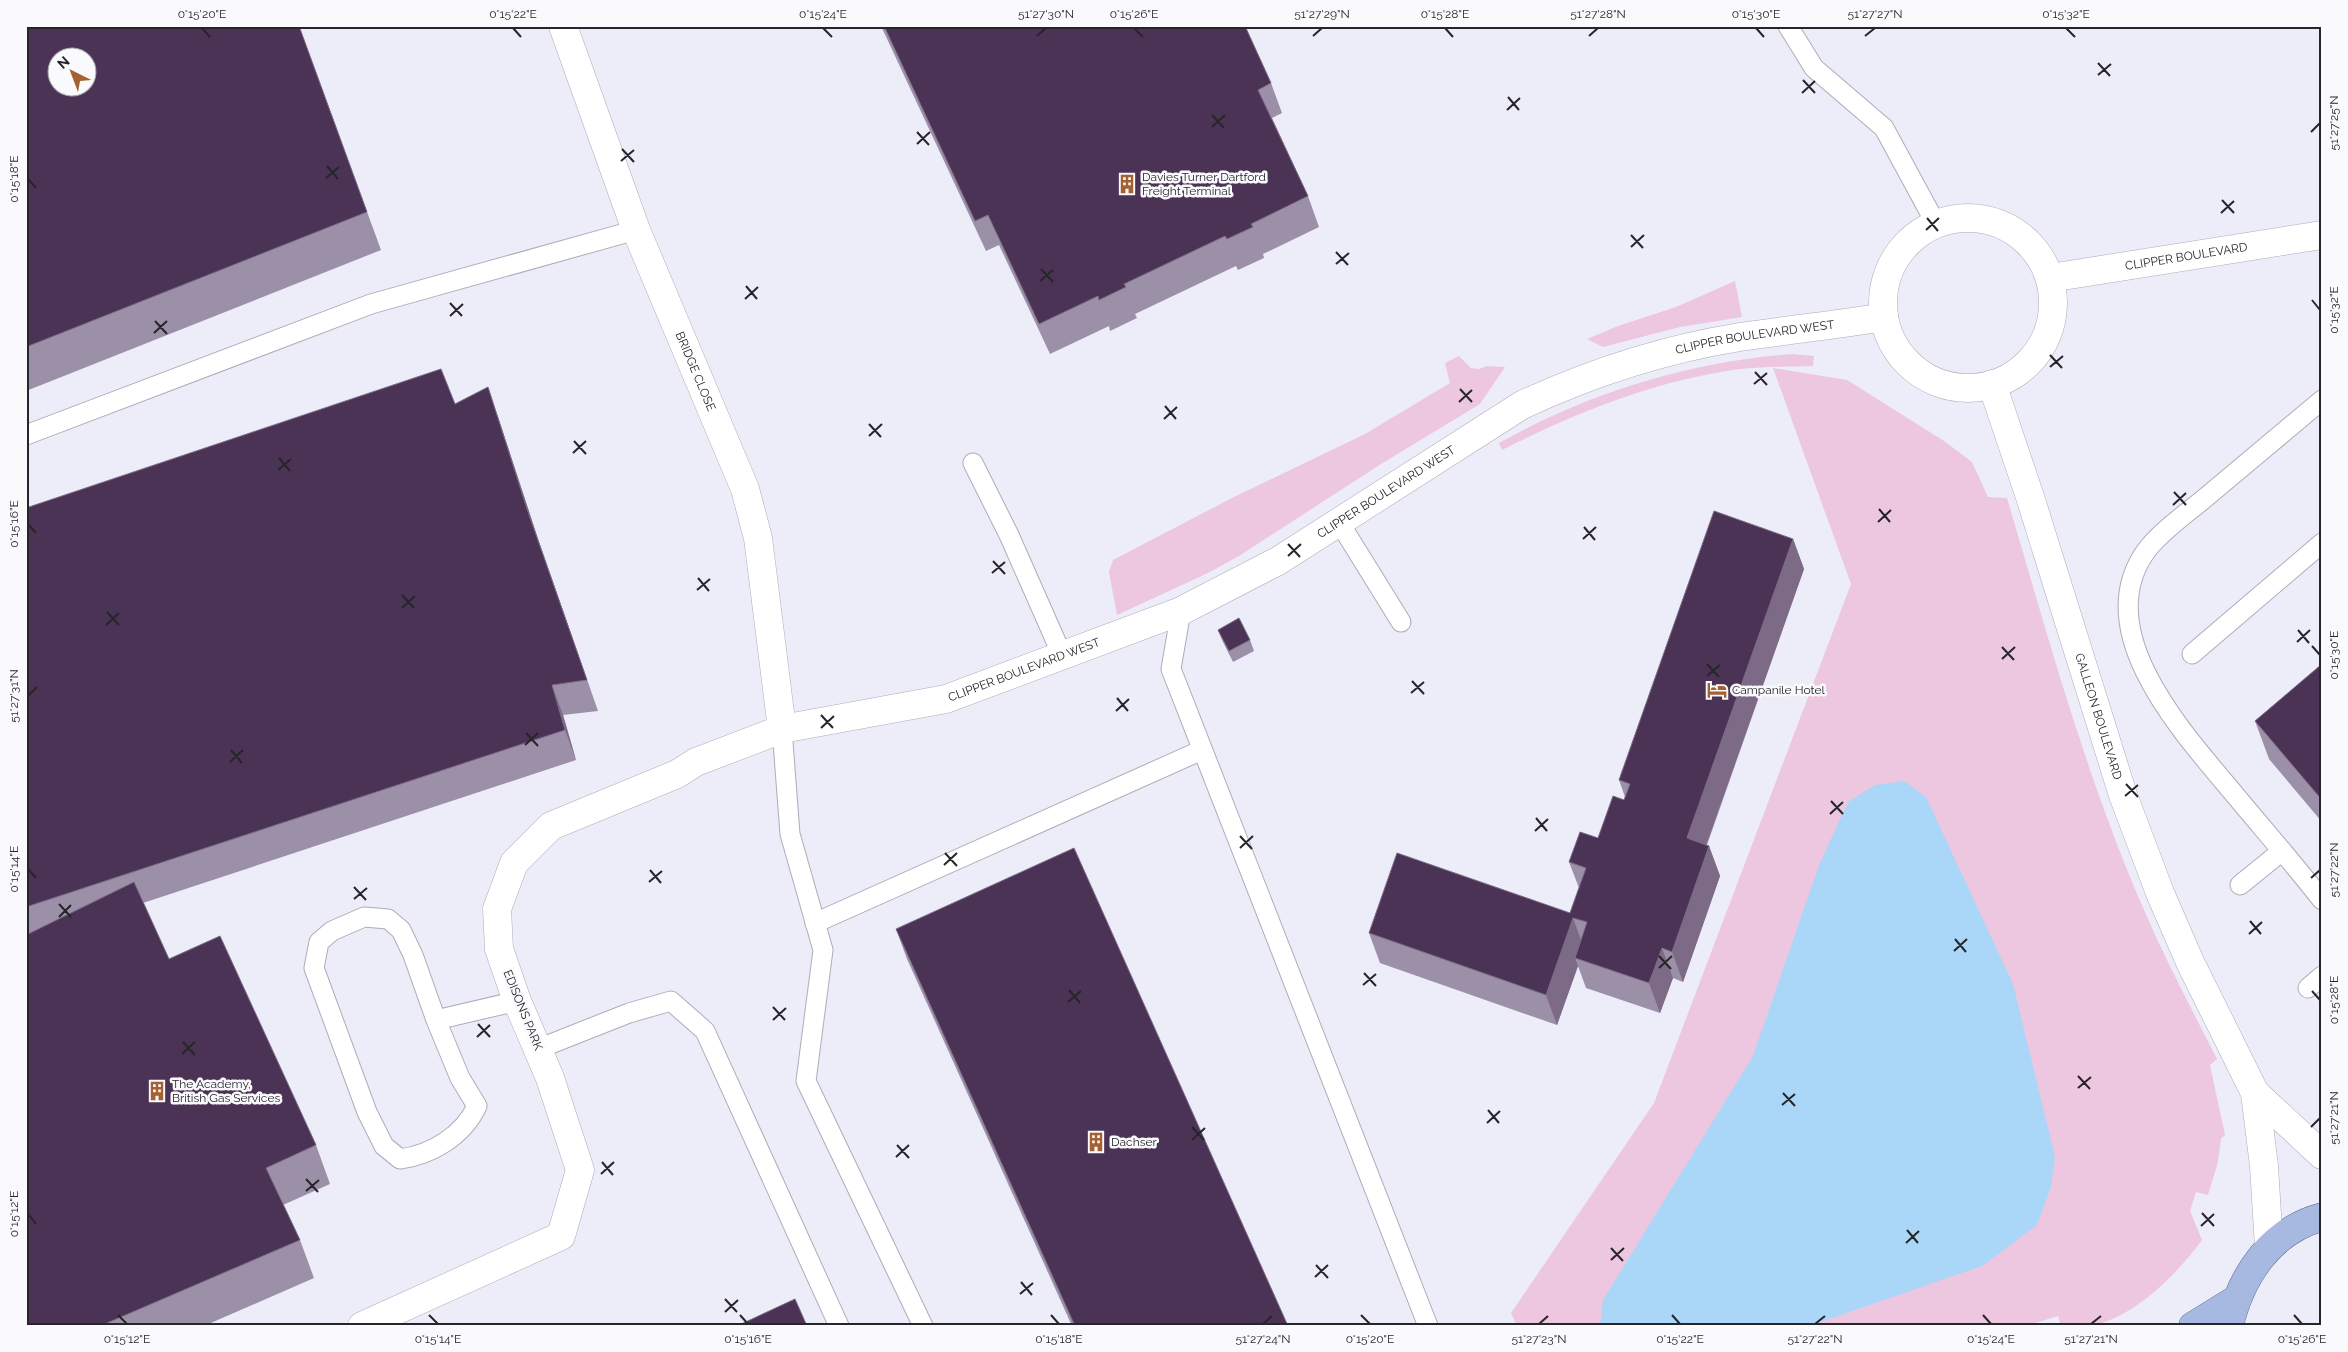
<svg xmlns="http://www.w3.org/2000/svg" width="2348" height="1352" font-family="Raleway,sans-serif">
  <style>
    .green { fill: #edc6e0 }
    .water { fill: #aad7f8 }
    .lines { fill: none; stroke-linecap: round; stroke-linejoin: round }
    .service-casing { stroke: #adacb9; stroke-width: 21 }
    .minor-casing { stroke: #adacb9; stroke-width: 29 }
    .tertiary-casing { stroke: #adacb9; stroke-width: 29 }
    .primary-casing { stroke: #546793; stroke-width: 29 }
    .service { stroke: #fff; stroke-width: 19 }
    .minor { stroke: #fff; stroke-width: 28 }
    .tertiary { stroke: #fff; stroke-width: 28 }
    .primary { stroke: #a7b9e0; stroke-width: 28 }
    .wall { fill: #9c90a8 }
    .shaded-wall { fill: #7c6a87 }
    .building { fill: #4b3356; stroke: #7c6a87; fill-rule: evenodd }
    .ticks { fill: none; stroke: #26252a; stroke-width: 2 }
    .labels { text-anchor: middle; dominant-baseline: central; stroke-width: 5; stroke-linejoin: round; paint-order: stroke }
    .poi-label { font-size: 12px; fill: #26252a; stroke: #fafafd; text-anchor: start }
    .street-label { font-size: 12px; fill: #26252a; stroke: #fafafd }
    .neatline { fill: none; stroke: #26252a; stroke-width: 2 }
    .ticks-label { font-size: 12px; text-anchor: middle; fill: #26252a }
  </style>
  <rect width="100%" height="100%" fill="#edecf9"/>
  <g class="green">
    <path d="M1735 281 1742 317 1680 327 1603 347 1587 339 1618 326 1676 307Z"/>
    <path d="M1793 354 1814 356 1813 366C1786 367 1759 366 1733 370 1652 382 1575 413 1502 450L1499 443C1591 392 1689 362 1793 354Z"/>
    <path d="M1459 356 1471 368 1479 369 1487 366 1505 367 1480 404 1381 464 1239 556 1208 573 1117 615 1109 572 1113 560 1232 498 1365 434 1450 383 1445 363Z"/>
    <path d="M1773 368 1847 380 1944 441 1972 462 1988 497 2007 498C2048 637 2086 777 2144 910 2166 961 2192 1010 2217 1059L2210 1065 2225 1135 2221 1139 2218 1162 2208 1195 2196 1192 2190 1211 2202 1240C2176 1275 2136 1316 2092 1326 2082 1328 2071 1326 2061 1326L2058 1316 2025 1326H1517L1511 1313 1654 1103 1851 584Z"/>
  </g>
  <path class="water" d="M1904 781 1926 797 2013 984 2055 1157 2051 1187 2037 1225 1982 1266 1809 1326H1600L1603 1300 1753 1056 1819 865 1848 802 1875 785Z"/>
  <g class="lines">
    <defs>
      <g id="service">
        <path d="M1788 26 1814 68 1884 128 1936 224"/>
        <path d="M2322 400C2283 433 2244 465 2205 498 2187 513 2160 532 2146 551 2088 632 2185 735 2235 795 2264 830 2294 864 2322 900"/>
        <path d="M26 435 371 304 636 230"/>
        <path d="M973 463 1009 535 1062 655"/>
        <path d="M1339 522 1401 622"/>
        <path d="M1181 611 1171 669 1428 1326"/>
        <path d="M2192 654 2322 543"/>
        <path d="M782 729 790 834 823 950 806 1081 923 1326"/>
        <path d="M2240 885 2282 851"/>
        <path d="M815 923 1202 750"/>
        <path d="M2308 988 2322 976"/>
        <path d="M436 1020 413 955 401 930 388 919 364 917 332 931 319 942 314 968 367 1112 384 1146 400 1159C431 1155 463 1136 477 1106L460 1078 436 1020 517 1001"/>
        <path d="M538 1049 629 1013 671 1001 705 1031 839 1326"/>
      </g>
      <g id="minor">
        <path id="s1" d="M563 26 636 230 745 489 758 538 782 729"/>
        <circle cx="1968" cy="303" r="85"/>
        <path id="s2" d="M2050 278 2322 235"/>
        <path id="s3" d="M362 1326 561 1236 580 1170 550 1078 517 1001 499 949 497 909 514 863 551 826 677 774 696 762 782 729 946 699 1181 611 1278 561 1522 405C1591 373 1665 349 1740 337 1788 330 1836 325 1884 317"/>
      </g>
      <g id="tertiary">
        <path id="s4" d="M1992 384 2031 500 2123 795 2160 893 2190 962 2255 1093 2264 1166 2269 1247"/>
        <path d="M2255 1093 2322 1155"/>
      </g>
      <g id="primary">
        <path d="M2193 1326 2235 1300"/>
        <path d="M2229 1326C2241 1276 2270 1231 2322 1217"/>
      </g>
    </defs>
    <use href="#service" class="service-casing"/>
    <use href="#minor" class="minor-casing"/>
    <use href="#tertiary" class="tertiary-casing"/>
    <use href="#primary" class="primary-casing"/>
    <use href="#service" class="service"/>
    <use href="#minor" class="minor"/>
    <use href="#tertiary" class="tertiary"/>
    <use href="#primary" class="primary"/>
  </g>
  <g class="wall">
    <path d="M26 26H299L381 250 26 391Z"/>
    <path d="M881 26H1245L1271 83 1282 113 1272 118 1308 196 1319 227 1263 254 1264 258 1238 270 1236 266 1135 314 1137 318 1110 331 1109 326 1050 354 999 245 986 251Z"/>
    <path d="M455 404 498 417 539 542 598 711 563 715 576 760 143 903 169 959 316 1145 330 1184 283 1205 300 1240 314 1278 204 1326H26V508Z"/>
    <path d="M1793 539 1804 569 1707 845 1709 846 1720 876 1683 982 1673 978 1660 1013 1586 988 1578 966 1557 1025 1380 963 1369 933 1570 913 1579 888 1569 862 1598 838 1624 800 1625 797 1619 780Z"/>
    <path d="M1218 630 1250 640 1254 651 1233 662 1222 640Z"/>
    <path d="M2322 664V822L2269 759 2255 721Z"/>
    <path d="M896 929 1288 1326H1072L907 959Z"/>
  </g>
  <g class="shaded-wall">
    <path d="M488 387 498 417 539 542 598 711 528 512Z"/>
    <path d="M1793 539 1804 569 1698 868 1687 838Z"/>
    <path d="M552 685 563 715 576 760 565 730Z"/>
    <path d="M1709 846 1720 876 1683 982 1672 952Z"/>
    <path d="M1573 918 1584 948 1575 958 1578 966 1557 1025 1546 995Z"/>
    <path d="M1662 948 1673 978 1660 1013 1649 983Z"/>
  </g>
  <g class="building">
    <path d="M26 26H299L367 212 26 347ZM58 58H88V88H58Z"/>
    <path d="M884 26H1245L1271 83 1258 90 1308 196 1251 224 1253 227 1227 239 1225 236 1124 284 1126 287 1099 300 1098 296 1039 324 988 215 975 221Z"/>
    <path d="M441 369 455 404 488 387 528 512 587 680 552 685 565 730 26 907V508Z"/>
    <path d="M1714 511 1793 539 1687 838 1709 846 1672 952 1662 948 1649 983 1575 958 1587 922 1573 918 1546 995 1369 933 1397 853 1570 913 1586 868 1569 862 1580 832 1598 838 1613 796 1624 800 1630 784 1619 780Z"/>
    <path d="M1239 618 1250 640 1229 651 1218 630Z"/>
    <path d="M2322 664V800L2255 721Z"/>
    <path d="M1074 848 1288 1326H1075L896 929Z"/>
    <path d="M134 882 169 959 220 936 316 1145 266 1168 300 1240 100 1326H26V935Z"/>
    <path d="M795 1299 807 1326H737Z"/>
  </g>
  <path class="ticks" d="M202 28 210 37M513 28 521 37M823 28 832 37M1134 28 1143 37M1445 28 1453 37M1756 28 1764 37M2066 28 2075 37M1037 36 1046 28M1313 36 1322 28M1589 36 1598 28M1865 36 1875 28M2098 63 2110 76M2098 75 2111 64M1803 80 1815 93M1802 93 1815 81M1508 97 1519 110M1507 110 1520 98M1212 115 1224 128M1212 127 1225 115M917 132 929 145M2311 132 2320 123M917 144 930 132M622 149 634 162M621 161 634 150M327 166 338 179M326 178 339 167M28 179 36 188M2222 200 2234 213M2221 213 2234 201M1927 218 1938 231M1926 230 1939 218M1631 235 1643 248M1631 247 1644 235M1336 252 1348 265M1336 264 1349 253M1041 269 1053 282M1040 281 1053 270M746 286 757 299M745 299 758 287M2312 300 2320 310M450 303 462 316M450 316 463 304M155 321 167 334M154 333 167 321M2050 355 2062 368M2050 367 2063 356M1755 372 1767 385M1754 384 1767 373M1460 389 1472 402M1459 402 1472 390M1165 406 1176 419M1164 419 1177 407M869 424 881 437M869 436 882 424M574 441 586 454M573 453 586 441M279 458 290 471M278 470 291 459M2174 492 2186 505M2173 505 2186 493M1879 509 1890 522M1878 522 1891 510M28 524 36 533M1584 527 1595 540M1583 539 1596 527M1288 544 1300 557M1288 556 1301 544M993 561 1005 574M992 573 1005 562M698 578 709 591M697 590 710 579M402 595 414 608M402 608 415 596M107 612 119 625M106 625 119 613M2298 630 2309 643M2297 642 2310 630M2312 646 2320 655M2002 647 2014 660M2002 659 2015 647M1707 664 1719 677M1707 676 1720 665M1412 681 1424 694M1411 693 1424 682M28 696 37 687M1117 698 1128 711M1116 711 1129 699M821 715 833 728M821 728 834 716M526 733 538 746M525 745 538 733M231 750 242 763M230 762 243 750M2126 784 2138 797M2125 796 2138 785M1831 801 1843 814M1830 814 1843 802M1536 818 1547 831M1535 831 1548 819M1240 836 1252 849M1240 848 1253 836M945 853 957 866M944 865 957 853M28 869 36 878M650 870 661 883M2311 878 2320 870M649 882 662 871M354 887 366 900M354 899 367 888M59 904 71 917M59 917 71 905M2250 921 2261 934M2249 934 2262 922M1955 939 1966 952M1954 951 1967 939M1659 956 1671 969M1659 968 1672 956M1364 973 1376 986M1363 985 1376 974M1069 990 1080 1003M2312 991 2320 1000M1068 1002 1081 991M773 1007 785 1020M773 1020 786 1008M478 1024 490 1037M477 1037 490 1025M183 1042 195 1055M182 1054 195 1042M2078 1076 2090 1089M2078 1088 2091 1077M1783 1093 1795 1106M1782 1105 1795 1094M1488 1110 1499 1123M1487 1123 1500 1111M1192 1127 1204 1140M2311 1127 2320 1118M1192 1140 1205 1128M897 1145 909 1158M896 1157 909 1145M602 1162 613 1175M601 1174 614 1162M306 1179 318 1192M306 1191 319 1180M2202 1213 2214 1226M28 1214 36 1224M2201 1226 2214 1214M1907 1230 1918 1243M1906 1243 1919 1231M1611 1248 1623 1261M1611 1260 1624 1248M1316 1265 1328 1278M1315 1277 1328 1265M1021 1282 1032 1295M1020 1294 1033 1283M725 1299 737 1312M725 1312 738 1300M118 1315 127 1324M429 1315 438 1324M740 1315 748 1324M1051 1315 1059 1324M1361 1315 1370 1324M1672 1315 1680 1324M1983 1315 1991 1324M2294 1315 2302 1324M1263 1324 1272 1316M1539 1324 1548 1316M1815 1324 1825 1316M2091 1324 2101 1316"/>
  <defs>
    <symbol id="building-bare" viewBox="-9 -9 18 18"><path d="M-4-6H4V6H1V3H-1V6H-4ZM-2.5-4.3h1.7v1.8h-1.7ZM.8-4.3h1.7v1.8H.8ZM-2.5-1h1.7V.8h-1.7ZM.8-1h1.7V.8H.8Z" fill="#a56131" stroke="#fafafd" stroke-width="2.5" paint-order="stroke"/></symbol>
    <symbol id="hotel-bare" viewBox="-9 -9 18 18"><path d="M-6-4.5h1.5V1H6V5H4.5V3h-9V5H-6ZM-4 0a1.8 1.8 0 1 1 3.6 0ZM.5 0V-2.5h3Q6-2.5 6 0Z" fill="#a56131" stroke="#fafafd" stroke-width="2.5" paint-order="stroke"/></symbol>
  </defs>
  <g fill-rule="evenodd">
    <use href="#building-bare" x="1113" y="170" width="28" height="28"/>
    <use href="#hotel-bare" x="1703" y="676" width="28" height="28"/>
    <use href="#building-bare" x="143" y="1077" width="28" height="28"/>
    <use href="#building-bare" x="1082" y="1128" width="28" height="28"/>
  </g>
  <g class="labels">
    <g class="poi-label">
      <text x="1142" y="177">Davies Turner Dartford<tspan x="1142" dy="14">Freight Terminal</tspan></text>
      <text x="1732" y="690">Campanile Hotel</text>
      <text x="172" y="1084">The Academy,<tspan x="172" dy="14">British Gas Services</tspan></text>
      <text x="1111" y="1142">Dachser</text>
    </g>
    <g class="street-label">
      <text stroke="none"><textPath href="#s2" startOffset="138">CLIPPER BOULEVARD</textPath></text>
      <text stroke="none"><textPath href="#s3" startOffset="1975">CLIPPER BOULEVARD WEST</textPath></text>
      <text stroke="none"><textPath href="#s1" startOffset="370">BRIDGE CLOSE</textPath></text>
      <text stroke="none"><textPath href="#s3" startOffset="1570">CLIPPER BOULEVARD WEST</textPath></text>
      <text stroke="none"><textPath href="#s3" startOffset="1165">CLIPPER BOULEVARD WEST</textPath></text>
      <text stroke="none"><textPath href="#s4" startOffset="349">GALLEON BOULEVARD</textPath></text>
      <text transform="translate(523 1010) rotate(68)">EDISONS PARK</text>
    </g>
  </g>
  <rect width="2348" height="1352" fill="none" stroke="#fafafd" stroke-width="55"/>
  <g transform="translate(72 72) rotate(318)"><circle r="24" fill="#fafafd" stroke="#a5a5a9"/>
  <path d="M0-4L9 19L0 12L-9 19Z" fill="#a56131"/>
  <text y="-8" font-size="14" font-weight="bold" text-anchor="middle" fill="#26252a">N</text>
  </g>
  <rect x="28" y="28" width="2292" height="1296" class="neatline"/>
  <g class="ticks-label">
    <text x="202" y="18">0°15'20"E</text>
    <text x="513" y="18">0°15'22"E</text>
    <text x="823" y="18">0°15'24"E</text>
    <text x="1046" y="18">51°27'30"N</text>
    <text x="1134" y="18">0°15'26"E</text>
    <text x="1322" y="18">51°27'29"N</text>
    <text x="1445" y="18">0°15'28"E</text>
    <text x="1598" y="18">51°27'28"N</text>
    <text x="1756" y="18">0°15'30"E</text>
    <text x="1875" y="18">51°27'27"N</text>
    <text x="2066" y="18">0°15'32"E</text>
    <text transform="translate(2334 123) rotate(-90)" y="4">51°27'25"N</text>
    <text transform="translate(14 179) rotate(-90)" y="4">0°15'18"E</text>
    <text transform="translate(2334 310) rotate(-90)" y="4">0°15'32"E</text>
    <text transform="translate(14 524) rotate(-90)" y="4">0°15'16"E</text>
    <text transform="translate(2334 655) rotate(-90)" y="4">0°15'30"E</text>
    <text transform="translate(14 696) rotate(-90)" y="4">51°27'31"N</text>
    <text transform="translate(14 869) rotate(-90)" y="4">0°15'14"E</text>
    <text transform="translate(2334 870) rotate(-90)" y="4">51°27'22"N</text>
    <text transform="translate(2334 1000) rotate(-90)" y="4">0°15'28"E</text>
    <text transform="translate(2334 1118) rotate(-90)" y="4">51°27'21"N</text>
    <text transform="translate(14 1214) rotate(-90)" y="4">0°15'12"E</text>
    <text x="127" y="1343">0°15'12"E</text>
    <text x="438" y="1343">0°15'14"E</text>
    <text x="748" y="1343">0°15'16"E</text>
    <text x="1059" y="1343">0°15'18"E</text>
    <text x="1263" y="1343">51°27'24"N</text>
    <text x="1370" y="1343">0°15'20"E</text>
    <text x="1539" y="1343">51°27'23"N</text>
    <text x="1680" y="1343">0°15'22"E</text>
    <text x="1815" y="1343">51°27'22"N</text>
    <text x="1991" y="1343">0°15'24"E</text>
    <text x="2091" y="1343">51°27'21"N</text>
    <text x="2302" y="1343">0°15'26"E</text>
  </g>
</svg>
